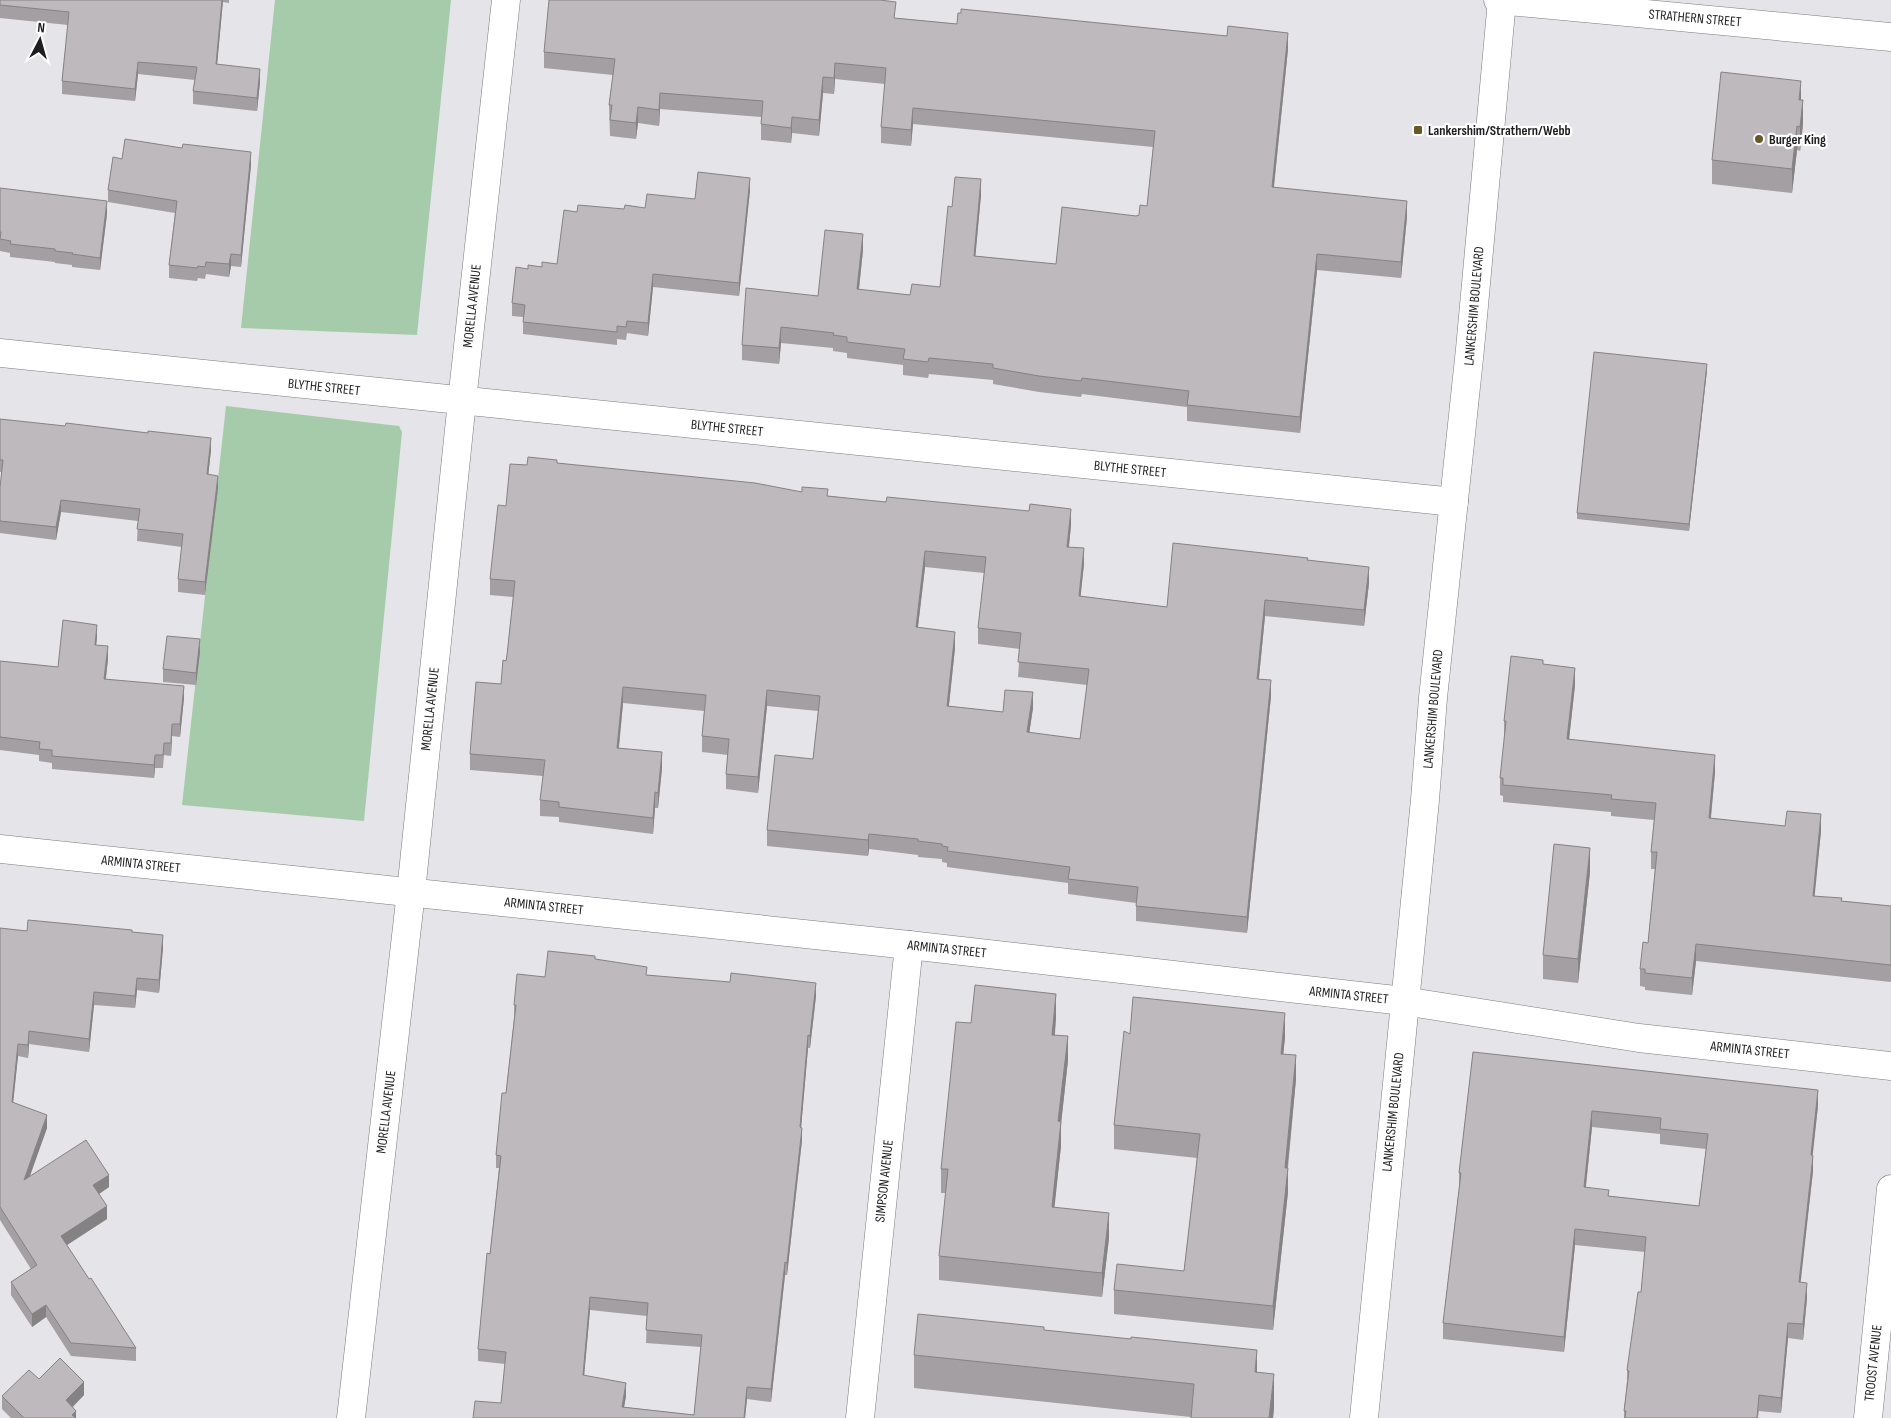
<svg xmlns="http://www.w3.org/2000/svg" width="1891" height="1418" font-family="'Sofia Sans Condensed',sans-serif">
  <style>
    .green { fill: #a6cbab }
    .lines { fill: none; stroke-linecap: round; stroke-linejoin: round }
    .minor-casing { stroke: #7c7a7e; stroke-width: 29 }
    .secondary-casing { stroke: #7c7a7e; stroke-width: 29 }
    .primary-casing { stroke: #7c7a7e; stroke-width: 29 }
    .minor { stroke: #fff; stroke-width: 28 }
    .secondary { stroke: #fff; stroke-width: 28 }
    .primary { stroke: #fff; stroke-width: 28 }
    .wall { fill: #a39fa2; fill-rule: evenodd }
    .shaded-wall { fill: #858284 }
    .building { fill: #beb9bc; stroke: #858284; fill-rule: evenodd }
    .poi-dot { fill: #685825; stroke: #fff; stroke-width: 2 }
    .labels { text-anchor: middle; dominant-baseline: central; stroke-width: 4.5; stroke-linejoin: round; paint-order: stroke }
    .street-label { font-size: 14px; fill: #1e1d1f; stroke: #fff }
    .poi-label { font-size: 14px; font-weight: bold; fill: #1e1d1f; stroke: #fff; text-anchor: start }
  </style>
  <rect width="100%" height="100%" fill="#e5e4e8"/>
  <g class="green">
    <path d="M275 0H451L417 335 241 328Z"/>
    <path d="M226 406 399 426 402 432 364 821 182 805Z"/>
  </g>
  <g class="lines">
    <defs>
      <g id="minor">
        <path d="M0 353 1454 502"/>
        <path d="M0 849 909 945 1404 1001 1639 1038 1891 1066"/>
        <path d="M351 1418 411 892 462 401 506 0"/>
        <path d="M860 1418 909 945"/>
        <path d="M1868 1418 1891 1189"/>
      </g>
      <path id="secondary" d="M1498 0 1891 37"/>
      <path id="primary" d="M1364 1418 1425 800 1433 698 1470 349 1502 0"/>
    </defs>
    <use href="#minor" class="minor-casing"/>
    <use href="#secondary" class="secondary-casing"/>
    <use href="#primary" class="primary-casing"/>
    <use href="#minor" class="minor"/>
    <use href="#secondary" class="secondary"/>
    <use href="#primary" class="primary"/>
  </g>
  <g class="wall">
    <path d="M0 0H229V3L223 2 217 64 260 82 257 111 193 104V91L195 80 138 74 135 101 62 94V81L68 25 0 18Z"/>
    <path d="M896 18 957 24 1288 49 1274 187 1407 217 1401 278 1317 270 1300 433 1187 421V407L1082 394 1081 397 1039 392 993 384V380L929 374 928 378 903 375V365L847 358V353L833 351V348L781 343 779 364 742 360V345L818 296 863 250 859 290 910 295 940 287 952 207 981 195 975 256 1056 264 1136 216 1139 215 1147 206 1153 147 913 124 911 146 881 143V127L885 84 835 79 834 94 823 93 819 136 792 133 791 143 761 140V117L660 109 659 126 638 123 636 139 610 136 609 105 613 75 544 68V52Z"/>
    <path d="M1801 100 1803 124 1800 151 1797 150 1792 193 1712 184V160Z"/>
    <path d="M122 159 251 165 241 267 231 266 229 277 206 274 205 279 198 278 197 281 169 278V265L175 213 108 202V190Z"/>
    <path d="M0 188 107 214 100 270 72 267V265L55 263V262L10 257V253L0 251Z"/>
    <path d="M750 190 739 296 653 287 648 336 627 333 626 340 617 339V345L523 334V317L512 316V303L528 269 557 264 577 212 645 208Z"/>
    <path d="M1707 370 1689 531 1577 519V513Z"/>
    <path d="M0 419 211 450 208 475 218 488 205 595 178 592V579L182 547 137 541 138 521 61 512 56 540 0 533V486L2 472H0Z"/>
    <path d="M557 463 1071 525 1069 547 1084 564 1080 596 1167 607 1308 560 1369 583 1364 626 1265 616 1259 679 1271 696 1247 933 1136 921V903L1068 894V883L947 867V863L942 862V859L918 857V855L869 849 868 856 767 846V830L813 759 818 711 767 706 758 793 726 789V774L728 755 702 752V736L704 711 623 703 619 748 662 768 658 808H655L653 834 559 822V817L540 816V800L543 776 470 770V754L501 684 507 655 513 597 490 595V579L506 506 527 465ZM925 567 984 573 978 628V644L1020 649 1018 677 1087 685 1080 739 1029 733 1033 708 1003 712 949 706 955 648 918 627Z"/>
    <path d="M97 637 96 645 108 659 106 679 184 698 180 737 172 736 171 756 164 755 163 768H155L154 778 52 769V763L39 761V755L0 750V661L58 667Z"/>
    <path d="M200 652 196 685 163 682V669Z"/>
    <path d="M1543 664 1575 685 1569 740 1715 772 1711 818 1821 831 1814 896 1842 901 1891 906V982L1696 961 1692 995 1645 990V987L1640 986V969L1648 943 1655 869H1651V852L1654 820 1611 816V812L1503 802V796L1500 795V778L1505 738H1504V721Z"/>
    <path d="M1590 872 1578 983 1543 979V955Z"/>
    <path d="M0 928 27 931 132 932 163 948 159 993 137 990 135 1008 94 1005 89 1052 29 1044 28 1058 18 1056 13 1102 47 1128 29 1176 109 1187 99 1194 107 1219 66 1245 136 1348V1361L71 1356 46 1317 32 1327 11 1295V1282L31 1269 0 1220Z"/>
    <path d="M595 959 647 975 816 996 810 1048H808L801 1128 802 1140 787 1275H785L771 1402 747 1399 745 1418H473L501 1403 505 1364 478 1361V1349L490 1254 499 1168H496V1155L506 1093 514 1018V1005L545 977ZM590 1310 647 1316 646 1343 701 1347 694 1415 624 1407 626 1396 584 1376Z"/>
    <path d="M1056 1018 1055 1035 1068 1060 1061 1124V1146L1054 1207 1109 1238 1102 1297 939 1280V1256L946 1193H941V1169L971 1023Z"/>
    <path d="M1130 1034 1285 1037 1283 1054 1296 1079 1288 1168V1192L1273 1330 1114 1314V1290L1184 1271 1197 1158 1114 1149V1125Z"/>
    <path d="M1473 1052 1818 1106 1812 1155 1813 1171 1800 1282 1807 1298 1803 1340 1788 1338 1781 1413 1759 1411 1758 1418H1624V1411L1627 1381V1370L1641 1292 1645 1252 1575 1245 1564 1352 1443 1339V1323L1459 1188V1173ZM1592 1127 1660 1134V1144L1706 1149 1699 1206 1609 1196 1586 1187Z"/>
    <path d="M1044 1330 1257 1372 1274 1408 1273 1418H1191V1417L914 1388V1355Z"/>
    <path d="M39 1379 84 1395 73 1407 76 1418H11L2 1409V1396Z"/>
  </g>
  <g class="shaded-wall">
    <path d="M222 0H223L216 77V64Z"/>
    <path d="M1288 33V49L1272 203V187Z"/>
    <path d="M138 62V74L135 101V89Z"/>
    <path d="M835 63V79L834 94V78Z"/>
    <path d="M260 69V82L257 111V98Z"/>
    <path d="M823 77V93L819 136V120Z"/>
    <path d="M1801 81V105L1799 100Z"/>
    <path d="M660 93V109L659 126V110Z"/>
    <path d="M1803 100V124L1800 151V127Z"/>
    <path d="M638 107V123L636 139V123Z"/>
    <path d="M913 108V124L911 146V130Z"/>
    <path d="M792 117V133L791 143V128Z"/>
    <path d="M1797 126V150L1792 193V169Z"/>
    <path d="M251 152V165L241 267V255Z"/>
    <path d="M750 178V190L739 296V283Z"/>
    <path d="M981 179V195L974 272V256Z"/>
    <path d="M107 201V214L100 270V258Z"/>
    <path d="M1407 201V217L1401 278V262Z"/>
    <path d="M863 234V250L857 305V289Z"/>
    <path d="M231 254V266L229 277V264Z"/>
    <path d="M1317 254V270L1300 433V417Z"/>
    <path d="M653 274V287L648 336V323Z"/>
    <path d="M781 327V343L779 364V348Z"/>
    <path d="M1707 364V370L1689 531V524Z"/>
    <path d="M211 438V450L207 487V474Z"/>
    <path d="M218 476V488L205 595V582Z"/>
    <path d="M61 500V512L56 540V527Z"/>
    <path d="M1071 509V525L1067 563V547Z"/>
    <path d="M1084 548V564L1079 612V596Z"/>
    <path d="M925 551V567L916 643V627Z"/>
    <path d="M1369 567V583L1364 626V610Z"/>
    <path d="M1265 600V616L1257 695V679Z"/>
    <path d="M97 625V637L95 658V645Z"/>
    <path d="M955 632V648L947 722V706Z"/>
    <path d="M200 639V652L196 685V673Z"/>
    <path d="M108 646V659L104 691V679Z"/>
    <path d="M1575 668V685L1567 757V739Z"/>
    <path d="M1271 680V696L1247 933V917Z"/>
    <path d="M184 686V698L180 737V724Z"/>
    <path d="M623 687V703L617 764V748Z"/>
    <path d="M767 690V706L758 793V777Z"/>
    <path d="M1033 692V708L1027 748V732Z"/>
    <path d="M172 724V736L171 756V743Z"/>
    <path d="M662 752V768L658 808V793Z"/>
    <path d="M155 755V768L154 778V765Z"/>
    <path d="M1715 755V772L1709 835V818Z"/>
    <path d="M655 792V808L653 834V818Z"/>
    <path d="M1821 814V831L1813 913V896Z"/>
    <path d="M869 834V849L868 856V840Z"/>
    <path d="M1590 848V872L1578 983V959Z"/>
    <path d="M163 935V948L159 993V980Z"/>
    <path d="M1696 944V961L1692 995V978Z"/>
    <path d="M137 978V990L135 1008V996Z"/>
    <path d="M816 983V996L810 1048V1036Z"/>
    <path d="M94 992V1005L89 1052V1039Z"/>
    <path d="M1056 994V1018L1052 1059V1035Z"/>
    <path d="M1285 1013V1037L1281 1078V1054Z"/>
    <path d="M29 1031V1044L28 1058V1045Z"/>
    <path d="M808 1035V1048L800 1140V1127Z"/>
    <path d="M1068 1036V1060L1061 1124V1146L1052 1231V1207L1058 1121Z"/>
    <path d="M18 1044V1056L12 1114V1102Z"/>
    <path d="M1296 1055V1079L1285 1192V1168Z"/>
    <path d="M1818 1090V1106L1811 1171V1155Z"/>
    <path d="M1592 1111V1127L1584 1202V1187Z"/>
    <path d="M47 1115V1128L24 1193V1180Z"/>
    <path d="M802 1128V1140L787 1275V1263Z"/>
    <path d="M1813 1156V1171L1799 1297V1282Z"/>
    <path d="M1288 1168V1192L1273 1330V1306Z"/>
    <path d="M109 1175V1187L93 1198V1185Z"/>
    <path d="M107 1206V1219L61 1249V1236Z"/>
    <path d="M1109 1213V1238L1102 1297V1273Z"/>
    <path d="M1575 1229V1245L1564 1352V1337Z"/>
    <path d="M785 1262V1275L771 1402V1389Z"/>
    <path d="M1807 1283V1298L1803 1340V1324Z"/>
    <path d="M590 1297V1310L583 1388V1375Z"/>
    <path d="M46 1305V1317L32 1327V1314Z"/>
    <path d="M1788 1323V1338L1781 1413V1398Z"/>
    <path d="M1257 1350V1383L1255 1372Z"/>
    <path d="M1274 1374V1408L1273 1418H1269Z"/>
    <path d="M84 1382V1395L66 1413V1400Z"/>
    <path d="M626 1383V1396L622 1418V1407Z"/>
    <path d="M747 1387V1399L745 1418H744Z"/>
    <path d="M76 1411V1418H72V1415Z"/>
  </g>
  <g class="building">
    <path d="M0 0H222L216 64 260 69 257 98 193 91 197 67 138 62 135 89 62 81 69 12 0 5Z"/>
    <path d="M549 0H880L896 2 894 18 957 24 958 13H961V9L1227 36 1228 26 1288 33 1272 187 1407 201 1401 262 1317 254 1300 417 1187 405 1189 391 1082 378 1081 381 1039 376 993 368V364L929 358 928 362 903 359 905 349 847 342V337L833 335 834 333 781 327 779 348 742 345 746 288 818 296 825 230 863 234 857 289 910 295 912 284 940 287 948 206 952 207 955 177 981 179 974 256 1056 264 1062 207 1136 216 1139 215 1140 205 1147 206 1155 131 913 108 911 130 881 127 886 68 835 63 834 78 823 77 819 120 792 117 791 128 761 124 763 101 660 93 659 110 638 107 636 123 610 120 612 105H609L615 59 544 52Z"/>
    <path d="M1721 72 1801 81 1799 100H1803L1800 127 1797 126 1792 169 1712 160Z"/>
    <path d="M125 139 182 148 183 144 251 152 241 255 231 254 229 264 206 262 205 267 198 266 197 268 169 265 177 201 108 190 113 157 122 159Z"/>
    <path d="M698 172 750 178 739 283 653 274 648 323 627 321 626 327 617 326V332L523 322 525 305 512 303 516 267 528 269V265L542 267V262L557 264 564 210 577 212 578 205 624 209 625 205 645 208 647 194 695 199Z"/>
    <path d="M0 188 107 201 100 258 72 254 73 253 55 251V249L10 244 11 241 0 239 1 232H0Z"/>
    <path d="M1594 352 1707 364 1689 524 1577 513Z"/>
    <path d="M0 419 65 426 66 423 148 433V431L211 438 207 474 218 476 205 582 178 579 183 534 137 529 140 509 61 500 56 527 0 521V487L3 460H0Z"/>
    <path d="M528 457 557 460V463L755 483 802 492V487L828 489 827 496 886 502 887 497 1029 511 1030 504 1071 509 1067 547 1084 548 1079 596 1167 607 1173 543 1308 558 1307 560 1369 567 1364 610 1265 600 1257 679 1271 680 1247 917 1136 906 1138 887 1068 879 1070 867 947 851 948 847 942 846V844L918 841V839L869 834 868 840 767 830 775 755 813 759 820 696 767 690 758 777 726 774 729 739 702 736 706 695 623 687 617 748 662 752 658 793 655 792 653 818 559 807V802L540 800 545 760 470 754 476 682 501 684 503 660 506 661 507 655 515 581 490 579 498 505 506 506 510 464 527 465ZM925 551 986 557 978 628 1021 633 1018 662 1089 669 1080 739 1027 732 1033 692 1005 690 1003 712 947 706 955 632 916 627Z"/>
    <path d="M63 620 97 625 95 645 108 646 104 679 184 686 180 724H172L171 743H164L163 755H155L154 765 52 756V750L39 749 40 742 0 737V661L58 667Z"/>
    <path d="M167 636 200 639 196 673 163 669Z"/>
    <path d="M1511 656 1543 660V664L1575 668 1567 739 1715 755 1709 818 1785 826 1787 811 1821 814 1813 896 1842 898 1841 901 1891 906V965L1696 944 1692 978 1645 973V969H1640L1643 942 1648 943 1657 852H1651L1656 803 1611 799 1612 795 1503 785V778H1500L1506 721H1504Z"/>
    <path d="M1554 844 1590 848 1578 959 1543 955Z"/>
    <path d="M28 920 132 930V932L163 935 159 980 137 978 135 996 94 992 89 1039 29 1031 28 1045 18 1044 12 1102 47 1115 24 1180 86 1140 109 1175 93 1185 107 1206 61 1236 89 1279 91 1278 136 1348 71 1343 46 1305 32 1314 11 1282 37 1265 0 1207V928L27 931Z"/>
    <path d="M548 951 595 956V959L647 967 646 975 730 982 731 973 816 983 810 1036 808 1035 800 1127 802 1128 787 1263 785 1262 771 1389 747 1387 744 1418H473L475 1401 501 1403 506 1352 478 1349 487 1253 490 1254 501 1156 496 1155 502 1093H506L516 1005H514L517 974 545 977ZM590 1297 648 1303 646 1330 702 1335 694 1415 622 1407 626 1383 583 1375Z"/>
    <path d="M975 985 1056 994 1052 1035 1068 1036 1058 1121 1061 1122 1052 1207 1109 1213 1102 1273 939 1256 948 1169H941L956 1022 971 1023Z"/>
    <path d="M1133 997 1285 1013 1281 1054 1296 1055 1285 1168H1288L1273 1306 1114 1290 1117 1264 1184 1271 1200 1134 1114 1125 1124 1031 1130 1034Z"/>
    <path d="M1473 1052 1818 1090 1811 1155 1813 1156 1799 1282 1807 1283 1803 1324 1788 1323 1781 1398 1759 1395 1757 1418H1625L1626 1411H1624L1629 1371 1627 1370 1638 1292H1641L1646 1237 1575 1229 1564 1337 1443 1323 1461 1173H1459ZM1592 1111 1661 1118 1660 1129 1708 1134 1699 1206 1608 1196 1609 1190 1584 1187Z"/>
    <path d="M918 1314 1044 1327V1330L1131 1339V1337L1257 1350 1255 1372 1274 1374 1269 1418H1191L1194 1384 914 1355Z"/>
    <path d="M60 1358 84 1382 66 1400 76 1411 72 1415 76 1418H24L2 1396 29 1370 39 1379Z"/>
  </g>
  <g class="poi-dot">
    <rect x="1413" y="125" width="10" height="10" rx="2.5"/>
    <circle cx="1759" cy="139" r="5"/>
  </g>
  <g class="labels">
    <g class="street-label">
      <text transform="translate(1695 18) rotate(5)">STRATHERN STREET</text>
      <text transform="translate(472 306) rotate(-84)">MORELLA AVENUE</text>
      <text transform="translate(1474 306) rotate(-85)">LANKERSHIM BOULEVARD</text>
      <text transform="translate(324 387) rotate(6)">BLYTHE STREET</text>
      <text transform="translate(727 428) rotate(6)">BLYTHE STREET</text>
      <text transform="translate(1130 469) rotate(6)">BLYTHE STREET</text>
      <text transform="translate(430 709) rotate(-84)">MORELLA AVENUE</text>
      <text transform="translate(1433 709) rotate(-85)">LANKERSHIM BOULEVARD</text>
      <text transform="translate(141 864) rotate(6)">ARMINTA STREET</text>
      <text transform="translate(544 906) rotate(6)">ARMINTA STREET</text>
      <text transform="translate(947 949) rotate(6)">ARMINTA STREET</text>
      <text transform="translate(1349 995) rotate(6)">ARMINTA STREET</text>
      <text transform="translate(1750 1050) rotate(6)">ARMINTA STREET</text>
      <text transform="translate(386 1112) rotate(-83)">MORELLA AVENUE</text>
      <text transform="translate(1393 1112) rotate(-84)">LANKERSHIM BOULEVARD</text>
      <text transform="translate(884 1181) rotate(-84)">SIMPSON AVENUE</text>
      <text transform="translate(1873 1363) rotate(-84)">TROOST AVENUE</text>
    </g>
    <g class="poi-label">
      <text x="1428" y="130">Lankershim/Strathern/Webb</text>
      <text x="1769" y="139">Burger King</text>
    </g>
  </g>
  <g transform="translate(40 40) rotate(6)" stroke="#ffffff" stroke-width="4" paint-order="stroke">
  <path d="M0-4L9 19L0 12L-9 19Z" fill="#1e1d1f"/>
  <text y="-8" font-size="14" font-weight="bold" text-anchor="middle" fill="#1e1d1f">N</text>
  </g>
</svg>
